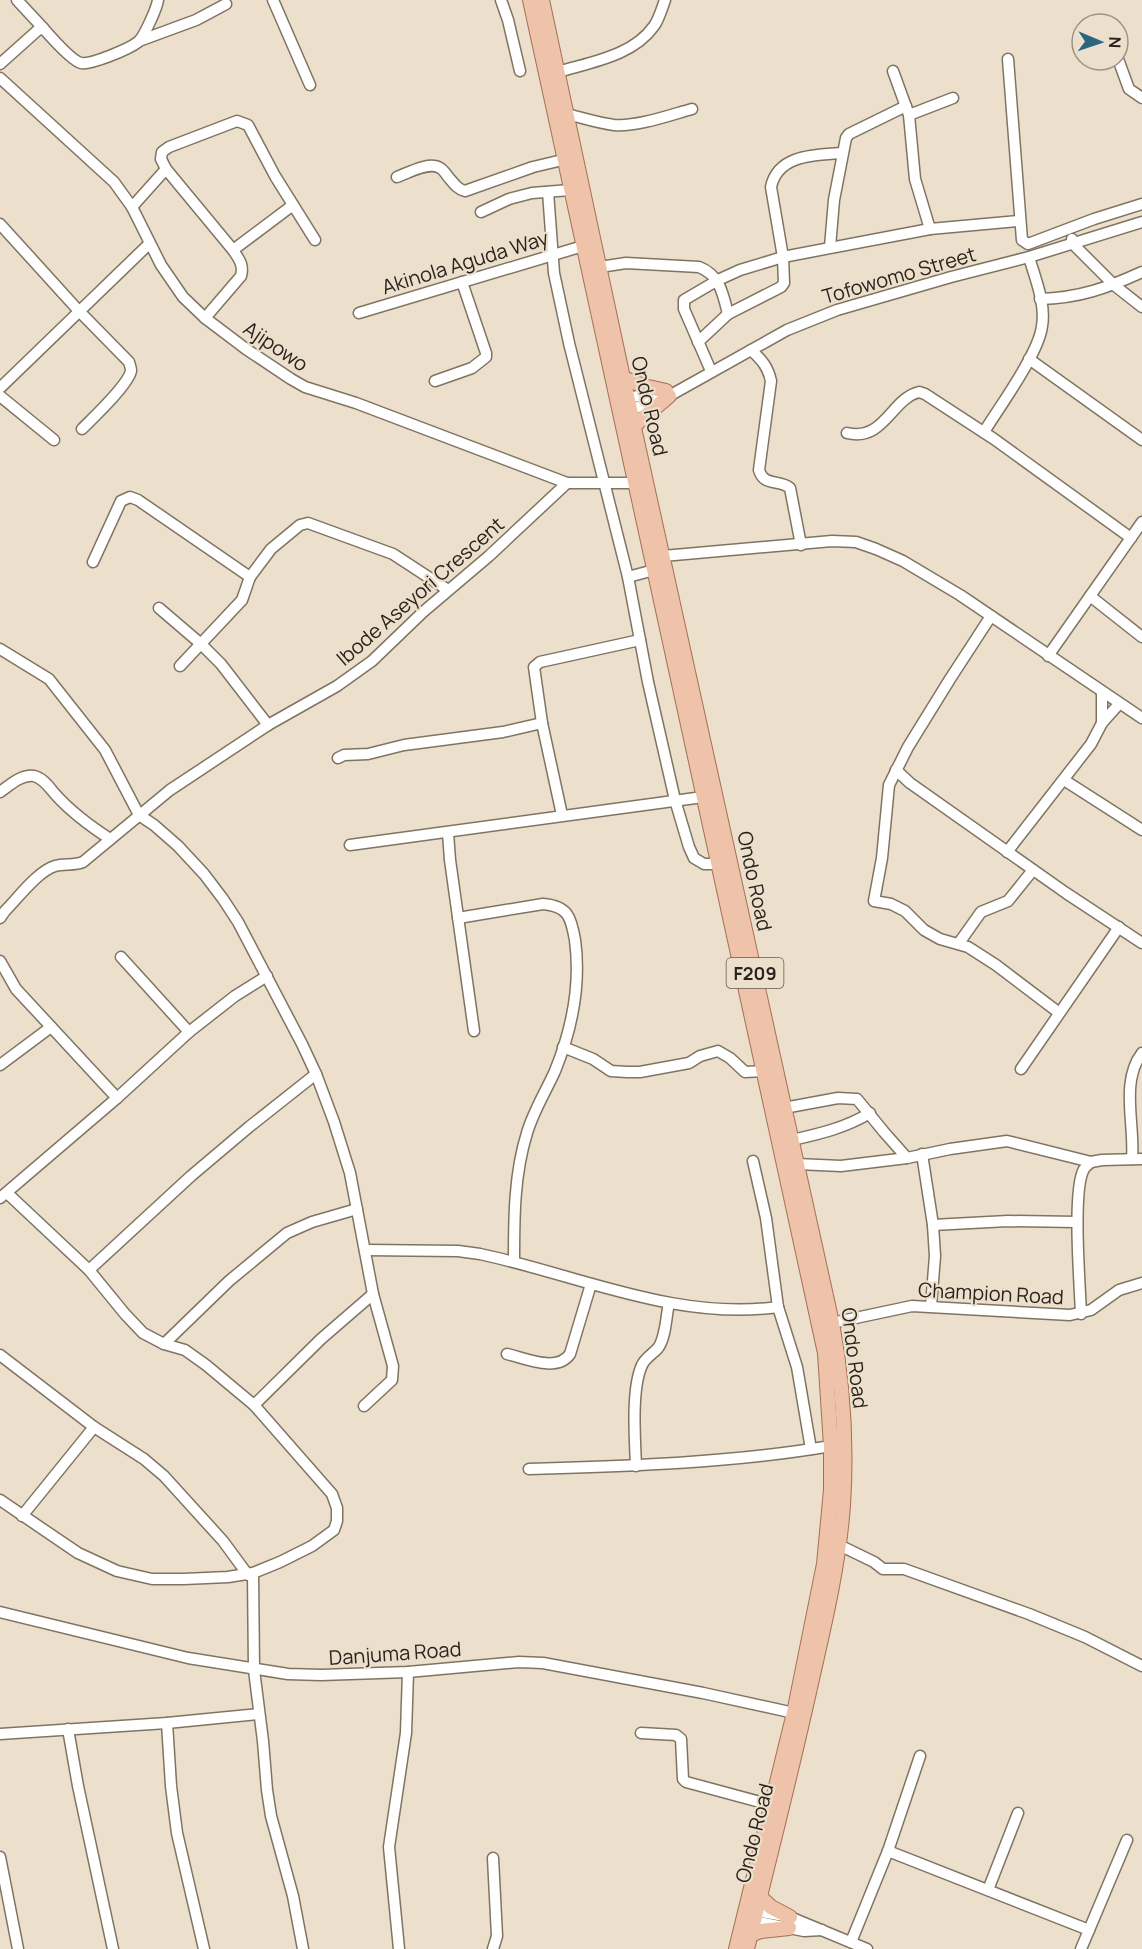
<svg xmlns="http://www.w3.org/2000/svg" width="1142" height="1949" font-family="Manrope,sans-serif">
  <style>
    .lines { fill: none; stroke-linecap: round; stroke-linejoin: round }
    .minor-casing { stroke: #7f7462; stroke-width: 13 }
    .major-casing { stroke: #a37053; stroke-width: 16 }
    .minor { stroke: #fff; stroke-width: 10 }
    .major { stroke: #efc2aa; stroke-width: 14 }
    .labels { text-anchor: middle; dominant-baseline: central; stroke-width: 4.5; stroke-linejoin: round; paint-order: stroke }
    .shield { fill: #ecdfcc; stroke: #635b51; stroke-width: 1.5 }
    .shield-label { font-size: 18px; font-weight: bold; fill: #28231c }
    .street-label { font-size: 20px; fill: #28231c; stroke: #ecdfcc }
  </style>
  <rect width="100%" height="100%" fill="#ecdfcc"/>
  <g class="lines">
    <defs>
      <g id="minor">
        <path d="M17 0 43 28"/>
        <path d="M273 0 310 85"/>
        <path d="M501 0 508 20 520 71"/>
        <path d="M139 41 196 20 226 4"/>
        <path d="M1008 59 1022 240 1028 244 1094 219 1142 204"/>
        <path d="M1118 59 1129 89 1142 98"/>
        <path d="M0 64 38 30 43 28C50 36 72 61 81 63 91 65 129 49 138 42 144 37 157 8 158 0"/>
        <path d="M893 71 909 115 915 179 930 229"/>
        <path d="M558 72C591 62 633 56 654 26 659 19 662 8 665 0"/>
        <path d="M0 78 114 182 132 207 161 265 183 297 205 318 246 349 291 379 305 387 356 403 567 483H634"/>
        <path d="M567 114C583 118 598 123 614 125 637 127 670 115 692 109"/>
        <path d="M909 115 953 98"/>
        <path d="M397 177C408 173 429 161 440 168 444 170 447 176 450 179 455 185 458 189 465 191L533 167 571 158"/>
        <path d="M548 192 554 273 569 343 628 577 648 682 675 800 689 847 694 858 704 864H718"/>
        <path d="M132 207 166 169"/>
        <path d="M481 212 509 199 532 193 570 190"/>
        <path d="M0 224 78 310 129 362C130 366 131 367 131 371 128 385 93 418 82 429"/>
        <path d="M1072 239V243L1114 285 1142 307"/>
        <path d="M830 247 834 200 846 138 849 134 906 106"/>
        <path d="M233 250 166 169 161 159 162 152 169 147 237 121 248 125 275 176 315 240"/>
        <path d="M600 267 626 263 699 267C720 275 723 294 728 314"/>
        <path d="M1040 299C1079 298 1107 288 1142 272"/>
        <path d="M359 313 583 246"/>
        <path d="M205 318 241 276C244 265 239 259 233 250L293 205"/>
        <path d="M698 342 728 314 781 287 784 283 783 257 771 187C778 154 816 155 842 153"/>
        <path d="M751 350C762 360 768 367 771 381L759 470C764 487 779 479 790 488L801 545"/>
        <path d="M1029 359 1142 440"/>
        <path d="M711 371 684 309V300L718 280 740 270 783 257 930 229 1019 221"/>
        <path d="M435 381 472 368 486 357V353L462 282"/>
        <path d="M0 388 149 244"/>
        <path d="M0 396 54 440"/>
        <path d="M621 399 662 392"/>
        <path d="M624 412 669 396 787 330 837 310 951 277 1029 257 1142 222"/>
        <path d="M984 432C1000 406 1039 353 1042 326 1046 304 1035 278 1029 257"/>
        <path d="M847 433C884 442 891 399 919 392L925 394 994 439 1131 538"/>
        <path d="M663 556 832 541 856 542 876 549 903 561 960 595 1142 718"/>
        <path d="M93 562 121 501 130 497 138 500 250 577"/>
        <path d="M628 577 654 570"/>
        <path d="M1090 596 1142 637"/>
        <path d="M159 608 201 644 221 664 268 725"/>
        <path d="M991 616 950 679 908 747 889 785 882 858 874 901 891 904 905 911 924 930 940 939 968 947 996 965 1058 1012"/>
        <path d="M0 649 49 679 105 750 139 815 154 825 178 846 204 874 223 899 238 922 302 1044 316 1074 334 1122 350 1173 373 1294 393 1366 392 1380 364 1406"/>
        <path d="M1048 656 1142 522"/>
        <path d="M180 666 242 600 250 577 271 549 300 525 308 523 393 554 448 590"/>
        <path d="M1102 692V723"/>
        <path d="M338 758 344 755 368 754 404 745 503 732 542 723"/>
        <path d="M896 770 910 783 1066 893 1142 943"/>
        <path d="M1064 780 1142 830"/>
        <path d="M0 792C9 786 21 774 34 776 43 778 49 787 55 794 71 812 90 826 110 839"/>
        <path d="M562 815 542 723 534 667 540 662 640 640"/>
        <path d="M448 833 450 860 474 1031"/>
        <path d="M350 845 703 797"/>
        <path d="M1007 852 1091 744 1102 723 1119 704"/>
        <path d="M0 918 5 911C18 898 38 871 55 866 64 863 74 866 83 862L170 790 268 725 337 686 372 661 423 612 489 556 567 483"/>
        <path d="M458 918 543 904C568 906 571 917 575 940 581 984 572 1029 555 1071 546 1091 533 1112 527 1133 514 1174 514 1219 514 1261"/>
        <path d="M959 943 981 912 1008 901 1033 870"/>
        <path d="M121 957 189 1032"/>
        <path d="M0 961 16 989 117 1098"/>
        <path d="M563 1047 593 1059 611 1071 627 1072H640L689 1063 700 1056 718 1051 730 1058 745 1072 764 1071"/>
        <path d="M0 1065 51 1027"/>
        <path d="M1021 1069 1119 927"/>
        <path d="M784 1108 838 1098 857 1099 884 1132 907 1158"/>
        <path d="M792 1140C819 1134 845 1128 870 1113"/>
        <path d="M922 1154 933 1225 935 1256 931 1306"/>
        <path d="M1132 1159C1135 1124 1120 1082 1142 1053"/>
        <path d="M753 1161 766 1218 778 1307 797 1367 811 1449"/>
        <path d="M797 1164 841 1166 907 1158 950 1149 1007 1141 1091 1162 1102 1160 1142 1159"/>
        <path d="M0 1198 117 1098 189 1032 235 996 267 976"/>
        <path d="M933 1225 1008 1221 1077 1222"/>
        <path d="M365 1250 458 1251 480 1254C578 1275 676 1321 778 1307"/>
        <path d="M89 1270 191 1176 249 1127 316 1074"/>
        <path d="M1081 1314C1080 1286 1072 1189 1084 1169 1084 1168 1090 1163 1091 1162"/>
        <path d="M832 1323 912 1306 1070 1315 1091 1310 1119 1290 1142 1283"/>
        <path d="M164 1344 229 1281 287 1233 312 1222 357 1209"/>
        <path d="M507 1354C525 1358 557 1373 570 1354L591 1284"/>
        <path d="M0 1355 94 1427 144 1459 164 1476 223 1541 248 1575"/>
        <path d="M254 1405 321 1339 373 1294"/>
        <path d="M636 1466C635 1439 631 1389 642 1365 646 1357 653 1354 658 1348 666 1337 666 1316 669 1303"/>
        <path d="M529 1469C630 1466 731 1463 831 1446"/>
        <path d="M0 1500 78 1553 117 1571 152 1579H184L228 1577 253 1573 280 1562 312 1546 334 1530 337 1521V1508L332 1494 254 1405 206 1365 185 1350 164 1344 143 1333 125 1314 89 1270 7 1193"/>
        <path d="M22 1516 94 1427"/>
        <path d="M839 1545 874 1562 883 1569H904L1029 1614 1085 1637 1142 1666"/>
        <path d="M253 1573 254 1670 263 1741 267 1790 271 1816 293 1896 303 1949"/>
        <path d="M0 1612 188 1658 288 1674 321 1675 408 1672 519 1662 543 1663 703 1693 794 1713"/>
        <path d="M167 1723 171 1786 177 1833 204 1949"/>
        <path d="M68 1729 78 1786 113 1949"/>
        <path d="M641 1733 676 1735 681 1739 683 1779 686 1782 771 1805"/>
        <path d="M0 1734 167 1723 259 1714"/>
        <path d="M888 1851 1089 1930"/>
        <path d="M0 1857 18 1949"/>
        <path d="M493 1858 497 1936 493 1949"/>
        <path d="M988 1890 1018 1813"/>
        <path d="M749 1910 790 1917 867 1949"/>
        <path d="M749 1920 804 1931 822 1930"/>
        <path d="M851 1942 888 1851 920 1756"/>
        <path d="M399 1949 389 1847 406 1733 408 1672"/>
        <path d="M1081 1949 1127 1840"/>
      </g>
      <g id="major">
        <path d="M530 0 825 1353 831 1446V1490L824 1564 794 1713 736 1949"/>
        <path d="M542 0 623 378 832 1323C843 1383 847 1444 843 1505 839 1563 825 1622 812 1679 792 1770 769 1859 747 1949"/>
        <path d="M623 378 644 386 666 391"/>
        <path d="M635 425 669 396"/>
        <path d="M759 1896 771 1907 790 1917"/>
        <path d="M750 1935 761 1931 789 1928"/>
      </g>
    </defs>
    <use href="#minor" class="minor-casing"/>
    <use href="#major" class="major-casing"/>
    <use href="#minor" class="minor"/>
    <use href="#major" class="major"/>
  </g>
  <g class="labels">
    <rect class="shield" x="726.5" y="958" width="57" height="30" rx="4.5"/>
    <g class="shield-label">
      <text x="755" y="973">F209</text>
    </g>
    <g class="street-label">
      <text transform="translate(465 262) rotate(-17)">Akinola Aguda Way</text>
      <text transform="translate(899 275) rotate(-16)">Tofowomo Street</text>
      <text transform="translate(276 346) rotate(34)">Ajipowo</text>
      <text transform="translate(650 406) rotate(77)">Ondo Road</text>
      <text transform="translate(420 591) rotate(-41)">Ibode Aseyori Crescent</text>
      <text transform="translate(755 881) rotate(78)">Ondo Road</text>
      <text transform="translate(991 1293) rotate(3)">Champion Road</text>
      <text transform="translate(855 1358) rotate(83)">Ondo Road</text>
      <text transform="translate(395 1653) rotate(-4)">Danjuma Road</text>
      <text transform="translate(754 1833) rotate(-76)">Ondo Road</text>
    </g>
  </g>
  <g transform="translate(1100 42) rotate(92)"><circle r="28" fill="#ecdfcc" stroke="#9e9486" stroke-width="1.5"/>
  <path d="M0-4.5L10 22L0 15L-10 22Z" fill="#2b667e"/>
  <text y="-9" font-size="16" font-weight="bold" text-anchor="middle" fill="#28231c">N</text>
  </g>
</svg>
